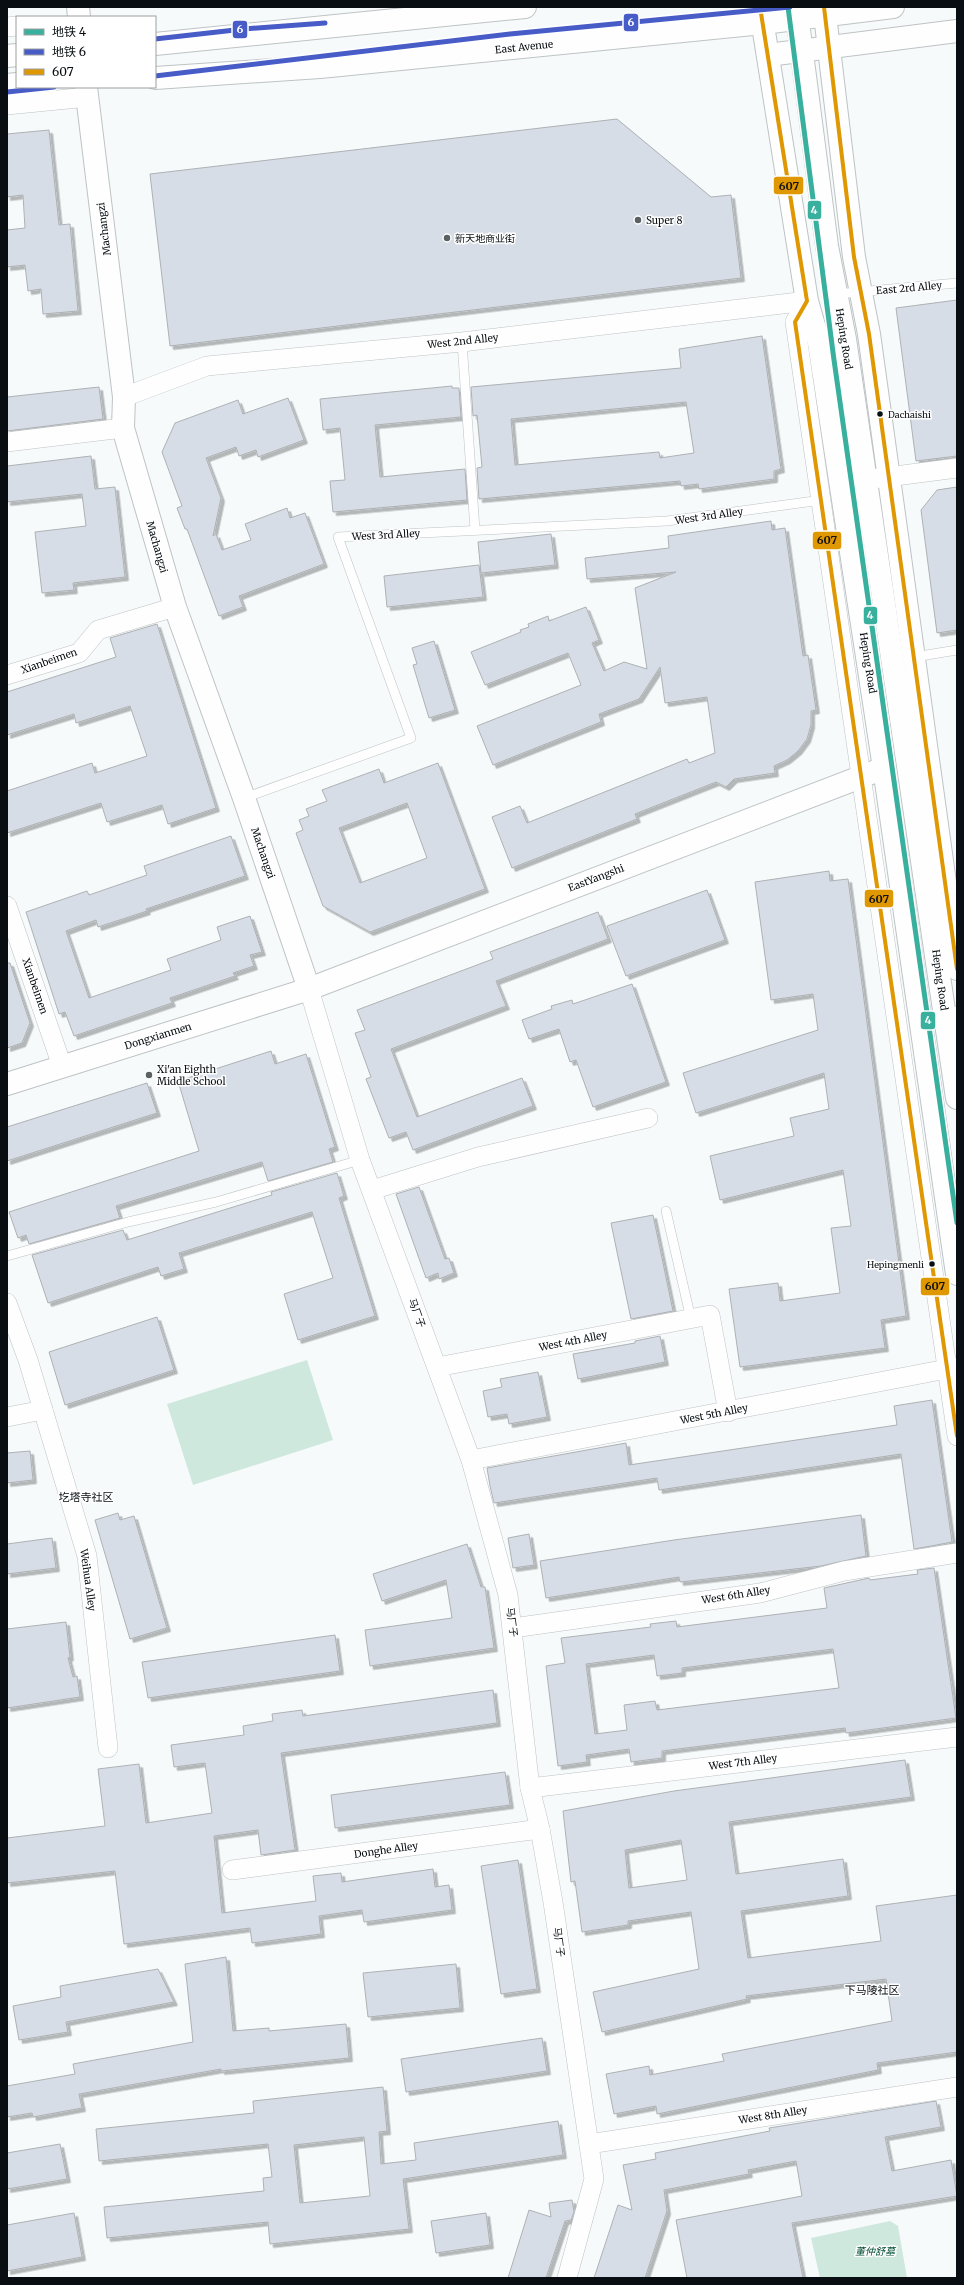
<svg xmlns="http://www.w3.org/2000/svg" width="964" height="2285" font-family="Merriweather,'Noto Sans SC',serif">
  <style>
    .green { fill: #cfe8dd }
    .building { fill: #d7dde7; stroke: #aeb1b4; fill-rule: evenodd; filter: url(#shadow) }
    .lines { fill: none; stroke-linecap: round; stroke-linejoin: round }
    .lane-casing { stroke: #bec3c5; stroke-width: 10 }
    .street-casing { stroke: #bec3c5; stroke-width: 20 }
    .secondary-casing { stroke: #bec3c5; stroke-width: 24 }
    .primary-casing { stroke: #bec3c5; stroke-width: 24 }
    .lane { stroke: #fefefe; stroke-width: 9 }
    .street { stroke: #fefefe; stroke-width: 19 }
    .secondary { stroke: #fefefe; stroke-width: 22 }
    .primary { stroke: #fefefe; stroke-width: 22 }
    .bus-1-casing { stroke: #fff; stroke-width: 7 }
    .bus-1 { stroke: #df9702; stroke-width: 4 }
    .metro-1-casing { stroke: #fff; stroke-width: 8 }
    .metro-2-casing { stroke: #fff; stroke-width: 8 }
    .metro-1 { stroke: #39b09e; stroke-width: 5 }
    .metro-2 { stroke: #485cc7; stroke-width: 5 }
    .poi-dot { fill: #5b6163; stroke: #fff; stroke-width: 1.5 }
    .bus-dot { fill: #080e11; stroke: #fff; stroke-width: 1.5 }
    .labels { text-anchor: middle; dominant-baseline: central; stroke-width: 3; stroke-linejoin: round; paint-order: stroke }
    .bus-label { font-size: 9px; fill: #080e11; stroke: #fff; text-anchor: start }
    .street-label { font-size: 10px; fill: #080e11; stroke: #fff }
    .poi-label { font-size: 10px; fill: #080e11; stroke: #fff; text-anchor: start }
    .park-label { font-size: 10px; font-style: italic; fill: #034d35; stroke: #fff }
    .neighbourhood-label { font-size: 11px; fill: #080e11; stroke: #fff }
    .line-badge { stroke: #fff; stroke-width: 1.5 }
    .badge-label { font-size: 11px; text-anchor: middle; font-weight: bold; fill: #fff }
    .pale-badge-label { font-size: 11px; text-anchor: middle; font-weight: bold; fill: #111 }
  </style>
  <defs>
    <filter id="shadow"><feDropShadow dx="3.5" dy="3.5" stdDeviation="0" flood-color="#0004"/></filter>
  </defs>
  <rect width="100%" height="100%" fill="#f6fafb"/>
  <g class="green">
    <path d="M307 1360 333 1440 193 1485 167 1404Z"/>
    <path d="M890 2221 898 2226 907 2278H820L811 2238Z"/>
  </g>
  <g class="building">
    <path d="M617 119 711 197 731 195 741 278 170 346 150 174Z"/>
    <path d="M49 130 59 225 70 224 78 311 43 314 41 289 28 291 25 265 7 267V230L25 228 23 195 7 197V134Z"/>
    <path d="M957 300V456L916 461 896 308Z"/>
    <path d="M762 336 781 469 774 471V479L699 489 698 484 681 486 680 481 479 499 477 468 482 467 477 415 473 416 471 387 681 368 679 349ZM686 402 694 453 660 458 659 452 515 465 511 419Z"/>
    <path d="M452 386V388H459L461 417 375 425 380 477 465 469 467 500 333 512 330 481 345 480 340 428 323 430 320 399Z"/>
    <path d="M99 387 103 419 7 431V397Z"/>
    <path d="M288 398 304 440 258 457 256 450 239 456 236 447 206 458 221 498 213 536 216 534 222 550 251 540 245 524 287 508 290 518 305 513 324 564 239 596 243 607 219 616 187 529H185L177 508 182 506 162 452 175 423 238 400 243 414Z"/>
    <path d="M91 456 95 489 115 487 125 577 73 583 74 590 42 593 35 532 86 526 82 494 7 502V466Z"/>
    <path d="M957 487V630L937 633 921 510 937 490Z"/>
    <path d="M771 521 772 530 785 528 803 656 808 655 816 710 811 711V725L807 739 798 751 787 760 774 766 775 773 734 779 726 787 716 782 635 814 637 819 512 868 492 817 520 806 527 823 687 759 689 763 715 753 707 697 665 703 660 667 639 699 599 714 601 722 493 765 477 726 581 685 568 653 485 685 471 652 521 632 520 630 529 627 528 624 548 616 549 621 586 607 599 640 592 643 604 671 624 662 647 669 635 588 676 572 587 579 585 558 669 548 668 536Z"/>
    <path d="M551 534 555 565 481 573 478 542Z"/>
    <path d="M479 565 483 597 387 607 384 576Z"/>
    <path d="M157 624 216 808 168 824 162 805 107 822 101 803 7 833V791L92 763 95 773 147 756 130 706 76 723 74 714 7 735V692L116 657 110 638Z"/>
    <path d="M434 641 455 710 429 718 413 665 417 664 412 648Z"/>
    <path d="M438 763 485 889 370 932 323 906 296 833 303 830 299 820 309 816 306 809 327 801 322 790 379 769 384 783ZM407 803 427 858 360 883 339 828Z"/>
    <path d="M231 836 245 876 146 909 147 911 98 927 96 920 66 931 89 998 171 970 167 959 221 940 217 927 250 916 262 952 250 955 254 966 233 973 235 976 170 998 172 1003 74 1036 65 1012 59 1014 26 912 87 891 89 895 147 875 144 866Z"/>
    <path d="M829 871 830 881 848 879 906 1316 881 1320 885 1348 740 1367 729 1289 778 1283 780 1301 840 1293 831 1228 851 1226 843 1170 720 1200 710 1156 794 1136 790 1118 829 1109 824 1073 696 1113 683 1073 818 1030 813 994 771 1000 755 882Z"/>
    <path d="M707 890 725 940 626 976 607 926Z"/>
    <path d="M598 912 608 939 496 981 506 1006 391 1049 417 1117 522 1078 533 1106 413 1150 406 1132 389 1138 366 1079 371 1077 355 1033 365 1030 357 1010 493 959 490 952Z"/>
    <path d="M7 963H10L30 1023 22 1043 7 1048Z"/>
    <path d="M632 984 666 1082 593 1107 576 1060 570 1062 559 1029 529 1039 522 1020 552 1009 551 1006 572 1000 573 1004Z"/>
    <path d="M271 1051 275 1064 306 1054 335 1147 329 1149 333 1162 268 1181 262 1162 116 1206 120 1218 29 1244 26 1235 18 1238 9 1212 199 1151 178 1081Z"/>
    <path d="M147 1083 157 1113 7 1161V1127Z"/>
    <path d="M337 1173 344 1196 339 1198 375 1316 298 1340 284 1294 333 1278 312 1212 179 1253 184 1269 161 1276 158 1267 48 1303 32 1255 123 1230 127 1240 272 1195 271 1192Z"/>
    <path d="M419 1187 445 1259 449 1258 454 1273 439 1279 438 1273 426 1278 396 1194Z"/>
    <path d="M653 1215 673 1311 631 1319 611 1223Z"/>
    <path d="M157 1317 174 1370 65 1405 49 1352Z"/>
    <path d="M660 1336 665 1362 578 1379 573 1354 635 1343V1341Z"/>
    <path d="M538 1372 547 1417 509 1424 507 1414 488 1417 483 1391 502 1387 500 1379Z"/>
    <path d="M932 1400 952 1542 931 1546 914 1549 901 1454 659 1490 657 1478 494 1503 490 1486 487 1468 626 1443 629 1465 897 1425 894 1406Z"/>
    <path d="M30 1451 33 1480 7 1483V1453Z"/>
    <path d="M118 1513 120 1520 134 1516 167 1628 130 1639 95 1520Z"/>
    <path d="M861 1515 866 1556 821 1566 680 1582 679 1577 546 1598 540 1561 674 1540Z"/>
    <path d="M529 1534 534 1565 513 1568 508 1538Z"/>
    <path d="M52 1538 56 1568 7 1574V1544Z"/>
    <path d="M467 1544 481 1587H485L494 1648 370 1666 365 1630 452 1618 446 1580 382 1601 373 1574Z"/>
    <path d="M934 1568 956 1718 846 1733 845 1728 662 1751V1758L631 1762 629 1749 586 1755 587 1762 558 1766 546 1666 565 1663 561 1638 651 1627 650 1624 676 1621 677 1627 827 1608 824 1588 869 1578 870 1580 918 1574 917 1570ZM833 1649 839 1688 657 1710 655 1701 624 1705 627 1730 595 1734 586 1664 654 1655 657 1676 682 1673V1668Z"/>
    <path d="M66 1622 70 1657 68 1658 73 1677 77 1676 80 1697 7 1708V1629Z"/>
    <path d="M335 1635 340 1671 148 1698 142 1662Z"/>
    <path d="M493 1690 497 1723 281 1753 295 1850 261 1855 258 1830 214 1836 222 1913 316 1901 313 1876 341 1873 342 1882 433 1869 435 1887 449 1885 452 1910 364 1922 362 1910 319 1916 321 1934 252 1943 250 1928 124 1944 115 1871 7 1883V1838L105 1826 98 1769 139 1764 146 1823 212 1813 205 1763 174 1767 171 1745 244 1735 243 1726 273 1721 272 1714 302 1710 303 1716Z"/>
    <path d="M905 1760 911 1797 729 1822 736 1874 843 1859 848 1896 741 1911 748 1958 881 1941 876 1906 957 1895V2052L877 2063 878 2070 657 2114 656 2106 614 2114 606 2074 649 2066 650 2075 724 2061 722 2054 892 2021 886 1979 746 1996 747 1999 602 2032 593 1992 699 1969 691 1912 628 1921V1925L582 1932 575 1881 571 1882 563 1811 674 1791ZM681 1840 687 1880 629 1888 625 1850Z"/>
    <path d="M505 1772 510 1805 335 1828 331 1795Z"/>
    <path d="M518 1860 537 1989 501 1994 481 1866Z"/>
    <path d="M226 1957 233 2031 269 2028V2031L346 2024 349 2058 221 2071V2069L79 2094 82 2108 33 2117 32 2113 7 2117V2086L75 2074 73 2064 193 2042 185 1964Z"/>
    <path d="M456 1964 460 2008 368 2017 363 1973Z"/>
    <path d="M158 1969 174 2002 66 2022 68 2032 19 2040 13 2006 61 1997 60 1986Z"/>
    <path d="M542 2038 547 2071 406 2092 401 2059Z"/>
    <path d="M383 2087 387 2131 379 2132 381 2164 416 2160 414 2143 558 2121 563 2155 403 2179 409 2229 270 2244 268 2222 107 2238 104 2207 264 2191 263 2178 272 2177 268 2144 99 2161 96 2129 254 2113 253 2101ZM364 2137 370 2196 300 2203 294 2145Z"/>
    <path d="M936 2101 941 2127 885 2137 892 2171 951 2160 957 2196 792 2223 803 2278H687L676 2220 802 2196 796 2161 748 2170 749 2174 664 2190 667 2211 645 2278H594L618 2205 632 2210 623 2165 656 2159 655 2153 770 2131 769 2128Z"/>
    <path d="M60 2144 67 2179 7 2189V2153Z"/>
    <path d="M572 2200 574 2212 571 2220 565 2221 546 2278H508L529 2210 551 2217 549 2203Z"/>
    <path d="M74 2213 82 2257 7 2271V2225Z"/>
    <path d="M486 2213 490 2245 436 2253 431 2221Z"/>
  </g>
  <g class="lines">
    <defs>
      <g id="lane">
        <path d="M836 294 957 283"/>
        <path d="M462 342 475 530"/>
        <path d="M914 657 957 650"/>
        <path d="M244 798 411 738 338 537 667 521 822 500"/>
        <path d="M666 1211 691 1319"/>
        <path d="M7 1256 128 1222 216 1202 360 1160"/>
      </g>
      <g id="street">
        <path d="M7 27 17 26"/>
        <path d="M7 105 88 97"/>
        <path d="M807 301 795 322 957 1436"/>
        <path d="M124 397 207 366 462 342 807 301"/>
        <path d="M7 442 123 428"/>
        <path d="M864 480 957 468"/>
        <path d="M7 675 79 653 98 630 175 607"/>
        <path d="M7 906 62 1066"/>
        <path d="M309 989 360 1160 471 1460 508 1595 530 1788 540 1829 553 1902 594 2179 567 2278"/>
        <path d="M921 1022 957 1016"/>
        <path d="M372 1190 478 1157 648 1118"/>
        <path d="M7 1303 28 1360 87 1556 108 1748"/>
        <path d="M437 1367 710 1315 728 1412"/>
        <path d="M7 1417 43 1410"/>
        <path d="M471 1460 957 1367"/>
        <path d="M513 1628 760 1593 844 1571 957 1553"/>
        <path d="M530 1788 957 1737"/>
        <path d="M232 1870 540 1829"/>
        <path d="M589 2144 957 2087"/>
      </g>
      <g id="secondary">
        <path d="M78 7 79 17"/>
        <path d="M760 7 807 301 819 343 884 768 957 1274"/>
        <path d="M796 7 827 246 845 339 957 1098"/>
        <path d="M824 7 854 257 869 334 957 969"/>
        <path d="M768 55 957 31"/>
        <path d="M86 87 124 397 123 428 175 607 244 798 309 989"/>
        <path d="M7 1084 309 989 884 768"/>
      </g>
      <g id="primary">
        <path d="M155 44 525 7"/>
        <path d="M7 56 17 55"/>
        <path d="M155 78 320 67 763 23 893 7"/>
        <path d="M7 85 17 84"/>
      </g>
    </defs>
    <use href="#lane" class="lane-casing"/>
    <use href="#street" class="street-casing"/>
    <use href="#secondary" class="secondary-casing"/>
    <use href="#primary" class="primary-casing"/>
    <use href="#lane" class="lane"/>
    <use href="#street" class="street"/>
    <use href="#secondary" class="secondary"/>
    <use href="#primary" class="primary"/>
    <defs>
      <g id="bus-1">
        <path d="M760 7 807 301 795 322 957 1436"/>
        <path d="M824 7 854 257 869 334 957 969"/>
      </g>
    </defs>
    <use href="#bus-1" class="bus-1-casing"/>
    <use href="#bus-1" class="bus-1"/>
    <defs>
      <path id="metro-1" d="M788 7 834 360 957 1223"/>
      <g id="metro-2">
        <path d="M155 39 244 29 325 23"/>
        <path d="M155 76 510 34 790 7"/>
        <path d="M7 92 54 87"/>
      </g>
    </defs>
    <use href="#metro-1" class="metro-1-casing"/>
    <use href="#metro-2" class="metro-2-casing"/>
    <use href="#metro-1" class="metro-1"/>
    <use href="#metro-2" class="metro-2"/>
  </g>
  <g class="poi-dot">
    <circle cx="638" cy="220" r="4"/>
    <circle cx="447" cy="238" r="4"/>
    <circle cx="149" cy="1075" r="4"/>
  </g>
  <g class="bus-dot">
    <circle cx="880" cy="414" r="3.5"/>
    <circle cx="932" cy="1264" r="3.5"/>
  </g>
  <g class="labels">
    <g class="bus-label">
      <text x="888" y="414">Dachaishi</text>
      <text x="924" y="1264" text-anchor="end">Hepingmenli</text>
    </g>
    <g class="street-label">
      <text transform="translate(524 47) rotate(-6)">East Avenue</text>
      <text transform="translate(104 229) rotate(-97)">Machangzi</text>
      <text transform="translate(909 288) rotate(-5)">East 2rd Alley</text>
      <text transform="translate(844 339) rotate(81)">Heping Road</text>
      <text transform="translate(463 341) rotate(-6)">West 2nd Alley</text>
      <text transform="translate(709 516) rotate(-8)">West 3rd Alley</text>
      <text transform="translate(386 535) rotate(-3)">West 3rd Alley</text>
      <text transform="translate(157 547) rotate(74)">Machangzi</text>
      <text transform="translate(49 661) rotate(-19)">Xianbeimen</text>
      <text transform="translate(868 663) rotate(81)">Heping Road</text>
      <text transform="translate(263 853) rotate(71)">Machangzi</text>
      <text transform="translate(596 878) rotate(-21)">EastYangshi</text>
      <text transform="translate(940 980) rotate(82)">Heping Road</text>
      <text transform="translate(35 986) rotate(71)">Xianbeimen</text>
      <text transform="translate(158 1036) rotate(-17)">Dongxianmen</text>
      <text transform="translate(417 1313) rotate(70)">马厂子</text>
      <text transform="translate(573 1341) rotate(-11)">West 4th Alley</text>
      <text transform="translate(714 1414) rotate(-11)">West 5th Alley</text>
      <text transform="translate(88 1580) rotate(82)">Weihua Alley</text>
      <text transform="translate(736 1595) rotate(-9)">West 6th Alley</text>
      <text transform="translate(512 1622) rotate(82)">马厂子</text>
      <text transform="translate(743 1762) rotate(-7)">West 7th Alley</text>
      <text transform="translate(386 1850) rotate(-8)">Donghe Alley</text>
      <text transform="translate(559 1942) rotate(82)">马厂子</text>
      <text transform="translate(773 2115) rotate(-9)">West 8th Alley</text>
    </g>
    <g class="poi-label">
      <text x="646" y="220">Super 8</text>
      <text x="455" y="238">新天地商业街</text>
      <text x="157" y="1069">Xi'an Eighth<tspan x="157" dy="12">Middle School</tspan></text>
    </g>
    <g class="park-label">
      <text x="875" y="2251">董仲舒墓</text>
    </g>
    <g class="neighbourhood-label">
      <text x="86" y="1497">圪塔寺社区</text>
      <text x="872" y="1990">下马陵社区</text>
    </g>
  </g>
  <g class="line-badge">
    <rect x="623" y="13" width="16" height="19" rx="4" fill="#485cc7"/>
    <rect x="232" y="20" width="16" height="19" rx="4" fill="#485cc7"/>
    <rect x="773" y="176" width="31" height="19" rx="4" fill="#df9702"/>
    <rect x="807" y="200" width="15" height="20" rx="4" fill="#39b09e"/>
    <rect x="812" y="531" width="30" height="19" rx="4" fill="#df9702"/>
    <rect x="863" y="606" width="15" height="19" rx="4" fill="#39b09e"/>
    <rect x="864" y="889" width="30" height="19" rx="4" fill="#df9702"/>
    <rect x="920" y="1011" width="16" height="19" rx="4" fill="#39b09e"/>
    <rect x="920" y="1277" width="30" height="19" rx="4" fill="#df9702"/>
  </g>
  <g class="badge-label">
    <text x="631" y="26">6</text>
    <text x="240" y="33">6</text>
    <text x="814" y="214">4</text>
    <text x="870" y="619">4</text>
    <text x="928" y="1024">4</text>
  </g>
  <g class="pale-badge-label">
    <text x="789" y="190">607</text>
    <text x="827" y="544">607</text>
    <text x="879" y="903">607</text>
    <text x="935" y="1290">607</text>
  </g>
  <rect width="964" height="2285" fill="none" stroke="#080e11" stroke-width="16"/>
  <rect x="16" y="16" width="140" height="72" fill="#ffffff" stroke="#9c9fa0"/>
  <rect x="24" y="29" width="20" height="6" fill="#39b09e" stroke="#9c9fa0"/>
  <text x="52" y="36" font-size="12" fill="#080e11">地铁 4</text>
  <rect x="24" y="49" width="20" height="6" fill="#485cc7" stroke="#9c9fa0"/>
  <text x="52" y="56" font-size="12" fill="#080e11">地铁 6</text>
  <rect x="24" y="69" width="20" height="6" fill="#df9702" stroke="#9c9fa0"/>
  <text x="52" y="76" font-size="12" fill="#080e11">607</text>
</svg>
